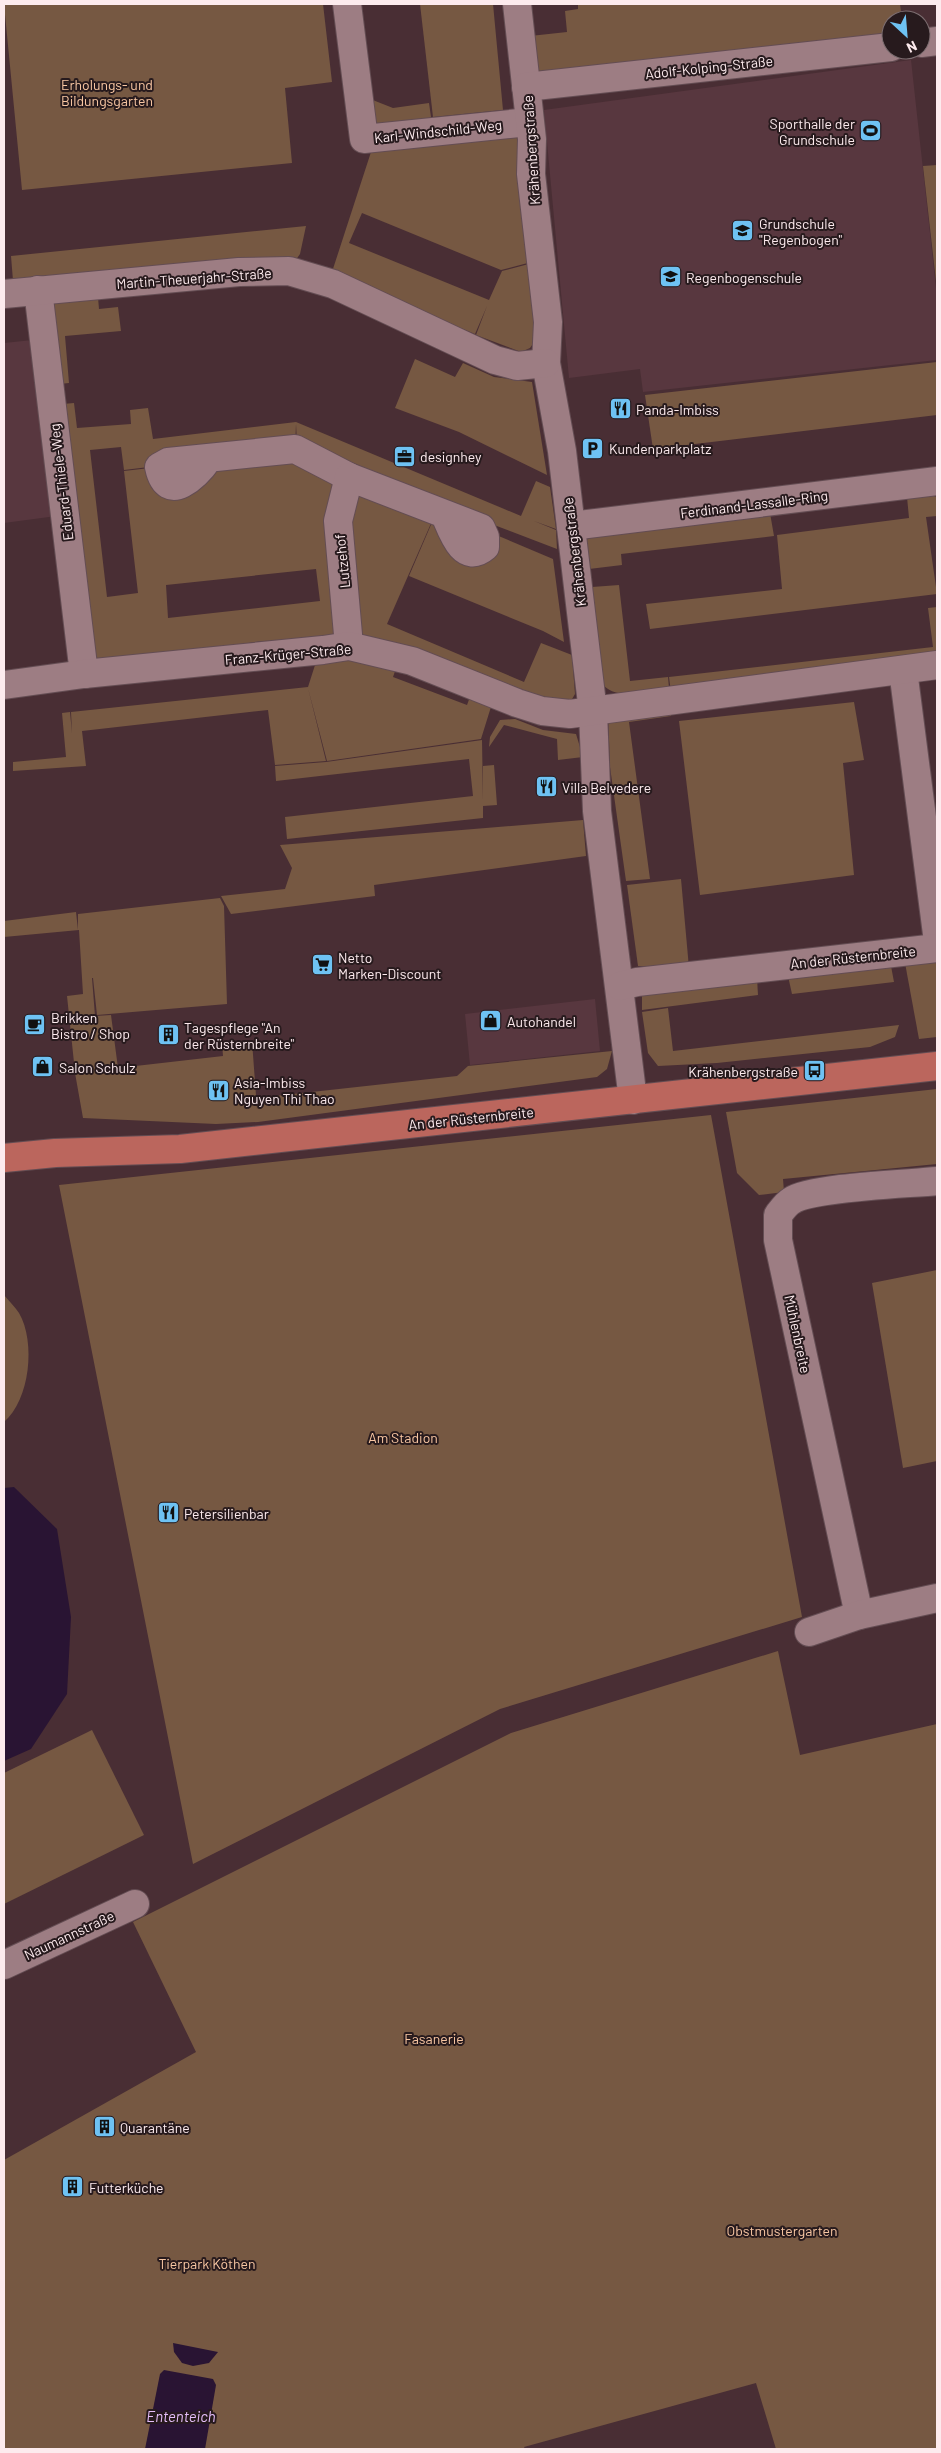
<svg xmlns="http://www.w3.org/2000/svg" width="941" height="2453" font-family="Barlow,sans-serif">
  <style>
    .built { fill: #58373f }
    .green { fill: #765842; fill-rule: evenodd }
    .water { fill: #291433 }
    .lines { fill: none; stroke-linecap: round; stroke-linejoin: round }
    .minor-casing { stroke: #644d53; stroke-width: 30 }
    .major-casing { stroke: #644d53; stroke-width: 30 }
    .minor { stroke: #9d7d83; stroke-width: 28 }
    .major { stroke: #bb665d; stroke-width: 28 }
    .labels { text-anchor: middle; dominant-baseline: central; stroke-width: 4; stroke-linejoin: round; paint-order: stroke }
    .street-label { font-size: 14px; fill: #fdebee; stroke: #271a1d }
    .park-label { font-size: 14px; fill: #f9c7a3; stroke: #271a1d }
    .poi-label { font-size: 14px; fill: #fdebee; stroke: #271a1d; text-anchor: start }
    .water-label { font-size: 15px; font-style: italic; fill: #e6befb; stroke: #271a1d }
  </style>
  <rect width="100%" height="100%" fill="#492e34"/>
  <g class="built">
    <path d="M911 60 937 297V360L643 392 640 369 569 378 544 110Z"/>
    <path d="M42 339 64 515 4 523V343Z"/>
    <path d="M595 999 600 1051 470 1065 465 1014Z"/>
  </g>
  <g class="green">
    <path d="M4 4H323L332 82 285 88 292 163 22 190Z"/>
    <path d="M420 4H493L503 110 433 117Z"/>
    <path d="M578 4H900L902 20H891V46L527 86 521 37 567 32 565 11 578 9Z"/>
    <path d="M360 95 393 108 429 103 433 131 365 138Z"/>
    <path d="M528 123 539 260 501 270 362 213 349 243 489 300 502 271 540 261 548 322 530 348 521 352 476 335 487 306 475 334 331 275 371 152 373 139Z"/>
    <path d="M937 165V290L923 166Z"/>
    <path d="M306 226 300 254 288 271 97 286 99 309 118 307 121 331 65 336 69 383 50 385 38 291 14 293 11 256Z"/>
    <path d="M415 359 455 377 463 363 494 377 532 382 547 475 459 432 395 408Z"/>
    <path d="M937 362V415L653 449 645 395Z"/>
    <path d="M74 403 77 428 131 424 130 410 148 408 153 439 296 422 521 516 536 481 550 487 556 529 534 521 556 530 557 549 444 506 297 443 296 424 295 449 167 460 157 466 124 470 121 447 90 450 107 597 138 593 124 471 158 467 160 475 166 482 174 486 190 482 212 461 295 450 348 477 342 503 349 477 436 512 387 624 524 682 541 643 572 655 575 694 568 706 544 703 521 694 522 688 517 702 412 660 379 649 400 657 393 677 467 705 474 686 495 694 481 739 327 761 308 688 326 761 275 765 268 710 82 731 86 766 13 771V762L66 757 62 713 70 712 72 733 71 712 308 687 323 640H325L263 641 83 665 52 405ZM316 569 320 601 168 618 166 585Z"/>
    <path d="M928 494 937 497V516L926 517 937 594 650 629 646 604 782 589 777 535 909 518 907 497Z"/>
    <path d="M436 513 482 529 553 559 564 642 543 631 409 576Z"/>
    <path d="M770 513 774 536 621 554 622 565 589 569 586 535Z"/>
    <path d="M619 585 630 681 668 677 669 688C649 691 620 701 604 686L592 587Z"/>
    <path d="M937 607V662L672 700 669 677 933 647 928 608Z"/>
    <path d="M671 701V716L629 722 650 879 626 881 610 767 608 714Z"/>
    <path d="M854 702 864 760 843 763 854 875 700 895 679 721Z"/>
    <path d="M515 719 543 730 576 734 583 757 558 760 557 739 504 725 489 747 490 737 500 720Z"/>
    <path d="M482 740 483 801V766L494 765 497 805 483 806V818L287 839 285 817 473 796 469 759 276 781 275 766 326 762Z"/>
    <path d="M583 820 586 856 374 885 375 896 231 914 221 896 285 889 292 868 280 845Z"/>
    <path d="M681 879 689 968 638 966 627 885Z"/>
    <path d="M220 898 224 906 227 1004 97 1015 93 978H92L95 1016 111 1015 118 1068 223 1056 222 1044 252 1041 257 1109V1098L457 1076 468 1066 612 1051 607 1069 597 1077 258 1122 216 1124 83 1118 75 1073 82 1072H75L67 996 83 994 79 930 4 937V921L76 912 78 930V914Z"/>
    <path d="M937 958V1037L919 1039 905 963Z"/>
    <path d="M891 966 894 982 792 994 788 976Z"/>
    <path d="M757 978 758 995 642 1010V993Z"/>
    <path d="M668 1008 673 1051 899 1025 895 1037 870 1047 717 1063 658 1066 648 1053 642 1012Z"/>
    <path d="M937 1089V1164L783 1179 784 1192 759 1195 737 1173 726 1112Z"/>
    <path d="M711 1115 802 1617 500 1709 193 1864 59 1185Z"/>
    <path d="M937 1270V1461L903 1468 872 1283Z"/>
    <path d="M4 1295C9 1301 15 1307 19 1313 36 1342 30 1400 4 1422Z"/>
    <path d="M778 1651 800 1755 937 1724V2449H776L756 2383 524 2447 525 2449H4V2160L196 2052 133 1922 511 1733Z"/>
    <path d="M92 1730 144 1835 4 1904V1773Z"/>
  </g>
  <g class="water">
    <path d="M14 1487 57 1529 71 1617 67 1694 31 1749 4 1761V1488Z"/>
    <path d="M173 2343 218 2352 209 2363 193 2366 182 2363 174 2352Z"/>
    <path d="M164 2370 213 2379 216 2385 205 2449H145L160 2374Z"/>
  </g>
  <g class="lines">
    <defs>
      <g id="minor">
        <path d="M347 4 364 139 529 122"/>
        <path d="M517 4 532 139 531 174 548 322 546 363 562 451 581 612 593 712 597 811 633 1100"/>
        <path d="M921 43 937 41"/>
        <path d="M526 87 891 47"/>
        <path d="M38 290 84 674"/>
        <path d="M4 294 239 272 289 271 333 284 495 360 517 366 546 363"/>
        <path d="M209 458C197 475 167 506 159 467L168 462 295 449 349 477"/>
        <path d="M571 526 937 481"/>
        <path d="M349 646 338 521 349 477 481 528 485 537V547C463 566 452 531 445 515"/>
        <path d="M903 670 937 934"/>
        <path d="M4 685 84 674 323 650 349 646 412 661 517 703 542 711 570 714 937 665"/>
        <path d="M620 986 637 982 937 948"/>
        <path d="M859 1615 778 1240V1215C782 1210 786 1204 791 1201 811 1187 908 1184 937 1181"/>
        <path d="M809 1632 859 1615 937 1598"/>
        <path d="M4 1965 135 1904"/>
      </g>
      <path id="major" d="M4 1158 55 1153 180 1149 937 1066"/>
    </defs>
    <use href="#minor" class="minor-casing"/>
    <use href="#major" class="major-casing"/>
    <use href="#minor" class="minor"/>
    <use href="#major" class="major"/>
  </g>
  <defs>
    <symbol id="stadium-square" viewBox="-11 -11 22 22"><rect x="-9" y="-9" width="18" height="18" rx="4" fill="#6ec2f3" stroke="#271a1d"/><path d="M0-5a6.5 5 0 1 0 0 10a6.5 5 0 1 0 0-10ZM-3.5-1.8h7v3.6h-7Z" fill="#111"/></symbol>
    <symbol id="school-square" viewBox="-11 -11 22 22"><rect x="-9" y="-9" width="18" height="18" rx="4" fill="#6ec2f3" stroke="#271a1d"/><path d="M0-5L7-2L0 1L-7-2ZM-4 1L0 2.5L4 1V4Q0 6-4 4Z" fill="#111"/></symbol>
    <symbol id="restaurant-square" viewBox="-11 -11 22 22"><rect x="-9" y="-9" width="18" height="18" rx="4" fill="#6ec2f3" stroke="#271a1d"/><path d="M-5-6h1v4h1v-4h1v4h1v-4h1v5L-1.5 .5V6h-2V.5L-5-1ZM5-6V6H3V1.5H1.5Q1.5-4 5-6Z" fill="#111"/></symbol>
    <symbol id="parking-square" viewBox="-11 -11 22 22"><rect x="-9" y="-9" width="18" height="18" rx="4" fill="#6ec2f3" stroke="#271a1d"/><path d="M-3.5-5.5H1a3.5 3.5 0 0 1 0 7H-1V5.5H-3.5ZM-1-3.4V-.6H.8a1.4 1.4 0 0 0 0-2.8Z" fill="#111"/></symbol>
    <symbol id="office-square" viewBox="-11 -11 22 22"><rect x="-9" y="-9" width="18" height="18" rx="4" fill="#6ec2f3" stroke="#271a1d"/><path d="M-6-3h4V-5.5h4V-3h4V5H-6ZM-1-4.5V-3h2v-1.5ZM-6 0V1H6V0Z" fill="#111"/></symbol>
    <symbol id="supermarket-square" viewBox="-11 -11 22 22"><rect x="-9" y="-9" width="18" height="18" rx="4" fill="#6ec2f3" stroke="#271a1d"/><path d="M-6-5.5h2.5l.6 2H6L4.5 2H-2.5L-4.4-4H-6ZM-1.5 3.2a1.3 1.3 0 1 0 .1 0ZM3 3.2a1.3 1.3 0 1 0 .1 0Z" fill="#111"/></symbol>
    <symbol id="shop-square" viewBox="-11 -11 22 22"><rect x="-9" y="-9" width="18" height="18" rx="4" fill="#6ec2f3" stroke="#271a1d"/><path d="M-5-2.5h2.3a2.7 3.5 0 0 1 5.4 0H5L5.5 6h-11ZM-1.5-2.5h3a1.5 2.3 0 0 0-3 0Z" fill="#111"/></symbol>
    <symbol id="cafe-square" viewBox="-11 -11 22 22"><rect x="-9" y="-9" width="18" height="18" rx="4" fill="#6ec2f3" stroke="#271a1d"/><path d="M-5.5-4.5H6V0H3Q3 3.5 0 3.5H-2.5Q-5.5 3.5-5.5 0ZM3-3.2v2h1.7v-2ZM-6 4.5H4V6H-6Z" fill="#111"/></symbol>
    <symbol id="building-square" viewBox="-11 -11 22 22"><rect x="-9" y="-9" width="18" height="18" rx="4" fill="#6ec2f3" stroke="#271a1d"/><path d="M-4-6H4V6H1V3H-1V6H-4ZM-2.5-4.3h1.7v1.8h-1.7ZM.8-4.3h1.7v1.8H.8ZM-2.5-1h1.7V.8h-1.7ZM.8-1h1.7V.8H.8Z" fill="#111"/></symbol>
    <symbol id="bus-square" viewBox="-11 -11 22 22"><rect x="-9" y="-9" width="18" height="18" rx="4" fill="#6ec2f3" stroke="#271a1d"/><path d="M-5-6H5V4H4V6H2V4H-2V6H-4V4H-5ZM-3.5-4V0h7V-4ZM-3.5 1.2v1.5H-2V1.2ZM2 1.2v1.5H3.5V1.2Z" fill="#111"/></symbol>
  </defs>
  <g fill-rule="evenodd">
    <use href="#stadium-square" x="858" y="118" width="25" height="25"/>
    <use href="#school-square" x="730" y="218" width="25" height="25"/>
    <use href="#school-square" x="658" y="264" width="25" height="25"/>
    <use href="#restaurant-square" x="608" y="396" width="25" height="25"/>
    <use href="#parking-square" x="580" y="436" width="25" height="25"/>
    <use href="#office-square" x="392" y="444" width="25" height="25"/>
    <use href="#restaurant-square" x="534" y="774" width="25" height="25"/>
    <use href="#supermarket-square" x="310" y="952" width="25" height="25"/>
    <use href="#shop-square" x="478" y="1008" width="25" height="25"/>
    <use href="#cafe-square" x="22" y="1012" width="25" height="25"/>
    <use href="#building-square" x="156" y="1022" width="25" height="25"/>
    <use href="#shop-square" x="30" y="1054" width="25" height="25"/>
    <use href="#bus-square" x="802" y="1058" width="25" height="25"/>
    <use href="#restaurant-square" x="206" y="1078" width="25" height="25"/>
    <use href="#restaurant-square" x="156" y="1500" width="25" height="25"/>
    <use href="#building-square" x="92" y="2114" width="25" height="25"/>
    <use href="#building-square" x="60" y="2174" width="25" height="25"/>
  </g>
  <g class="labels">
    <g class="street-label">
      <text transform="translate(709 67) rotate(-6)">Adolf-Kolping-Straße</text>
      <text transform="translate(438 131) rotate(-6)">Karl-Windschild-Weg</text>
      <text transform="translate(531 150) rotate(-94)">Krähenbergstraße</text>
      <text transform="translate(194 278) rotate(-4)">Martin-Theuerjahr-Straße</text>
      <text transform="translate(61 482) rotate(-97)">Eduard-Thiele-Weg</text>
      <text transform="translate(754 504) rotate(-7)">Ferdinand-Lassalle-Ring</text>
      <text transform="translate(574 552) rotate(-97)">Krähenbergstraße</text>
      <text transform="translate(342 561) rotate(-96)">Lutzehof</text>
      <text transform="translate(288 654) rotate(-5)">Franz-Krüger-Straße</text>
      <text transform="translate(853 957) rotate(-6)">An der Rüsternbreite</text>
      <text transform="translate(471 1118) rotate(-6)">An der Rüsternbreite</text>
      <text transform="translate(798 1334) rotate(78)">Mühlenbreite</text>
      <text transform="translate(69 1935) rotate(-25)">Naumannstraße</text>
    </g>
    <g class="park-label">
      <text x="107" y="84">Erholungs- und<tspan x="107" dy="16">Bildungsgarten</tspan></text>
      <text x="403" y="1437">Am Stadion</text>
      <text x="434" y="2038">Fasanerie</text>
      <text x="782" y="2230">Obstmustergarten</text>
      <text x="207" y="2263">Tierpark Köthen</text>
    </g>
    <g class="poi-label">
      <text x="855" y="123" text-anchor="end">Sporthalle der<tspan x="855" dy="16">Grundschule</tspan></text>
      <text x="759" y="223">Grundschule<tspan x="759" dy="16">"Regenbogen"</tspan></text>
      <text x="686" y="277">Regenbogenschule</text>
      <text x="636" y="409">Panda-Imbiss</text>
      <text x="609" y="448">Kundenparkplatz</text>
      <text x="420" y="456">designhey</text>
      <text x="562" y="787">Villa Belvedere</text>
      <text x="338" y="957">Netto<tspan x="338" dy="16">Marken-Discount</tspan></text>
      <text x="51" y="1017">Brikken<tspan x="51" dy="16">Bistro / Shop</tspan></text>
      <text x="507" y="1021">Autohandel</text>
      <text x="184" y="1027">Tagespflege "An<tspan x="184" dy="16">der Rüsternbreite"</tspan></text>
      <text x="59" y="1067">Salon Schulz</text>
      <text x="798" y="1071" text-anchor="end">Krähenbergstraße</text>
      <text x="234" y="1082">Asia-Imbiss<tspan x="234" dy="16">Nguyen Thi Thao</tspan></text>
      <text x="184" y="1513">Petersilienbar</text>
      <text x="120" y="2127">Quarantäne</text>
      <text x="89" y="2187">Futterküche</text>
    </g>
    <g class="water-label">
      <text x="181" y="2416">Ententeich</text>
    </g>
  </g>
  <rect width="941" height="2453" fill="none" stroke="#fdebee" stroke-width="10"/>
  <g transform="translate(906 35) rotate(154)"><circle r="24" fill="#271a1d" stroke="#7d6e71"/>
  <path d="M0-4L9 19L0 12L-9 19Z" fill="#6ec2f3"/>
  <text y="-8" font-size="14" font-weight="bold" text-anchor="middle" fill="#fdebee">N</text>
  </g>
</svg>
